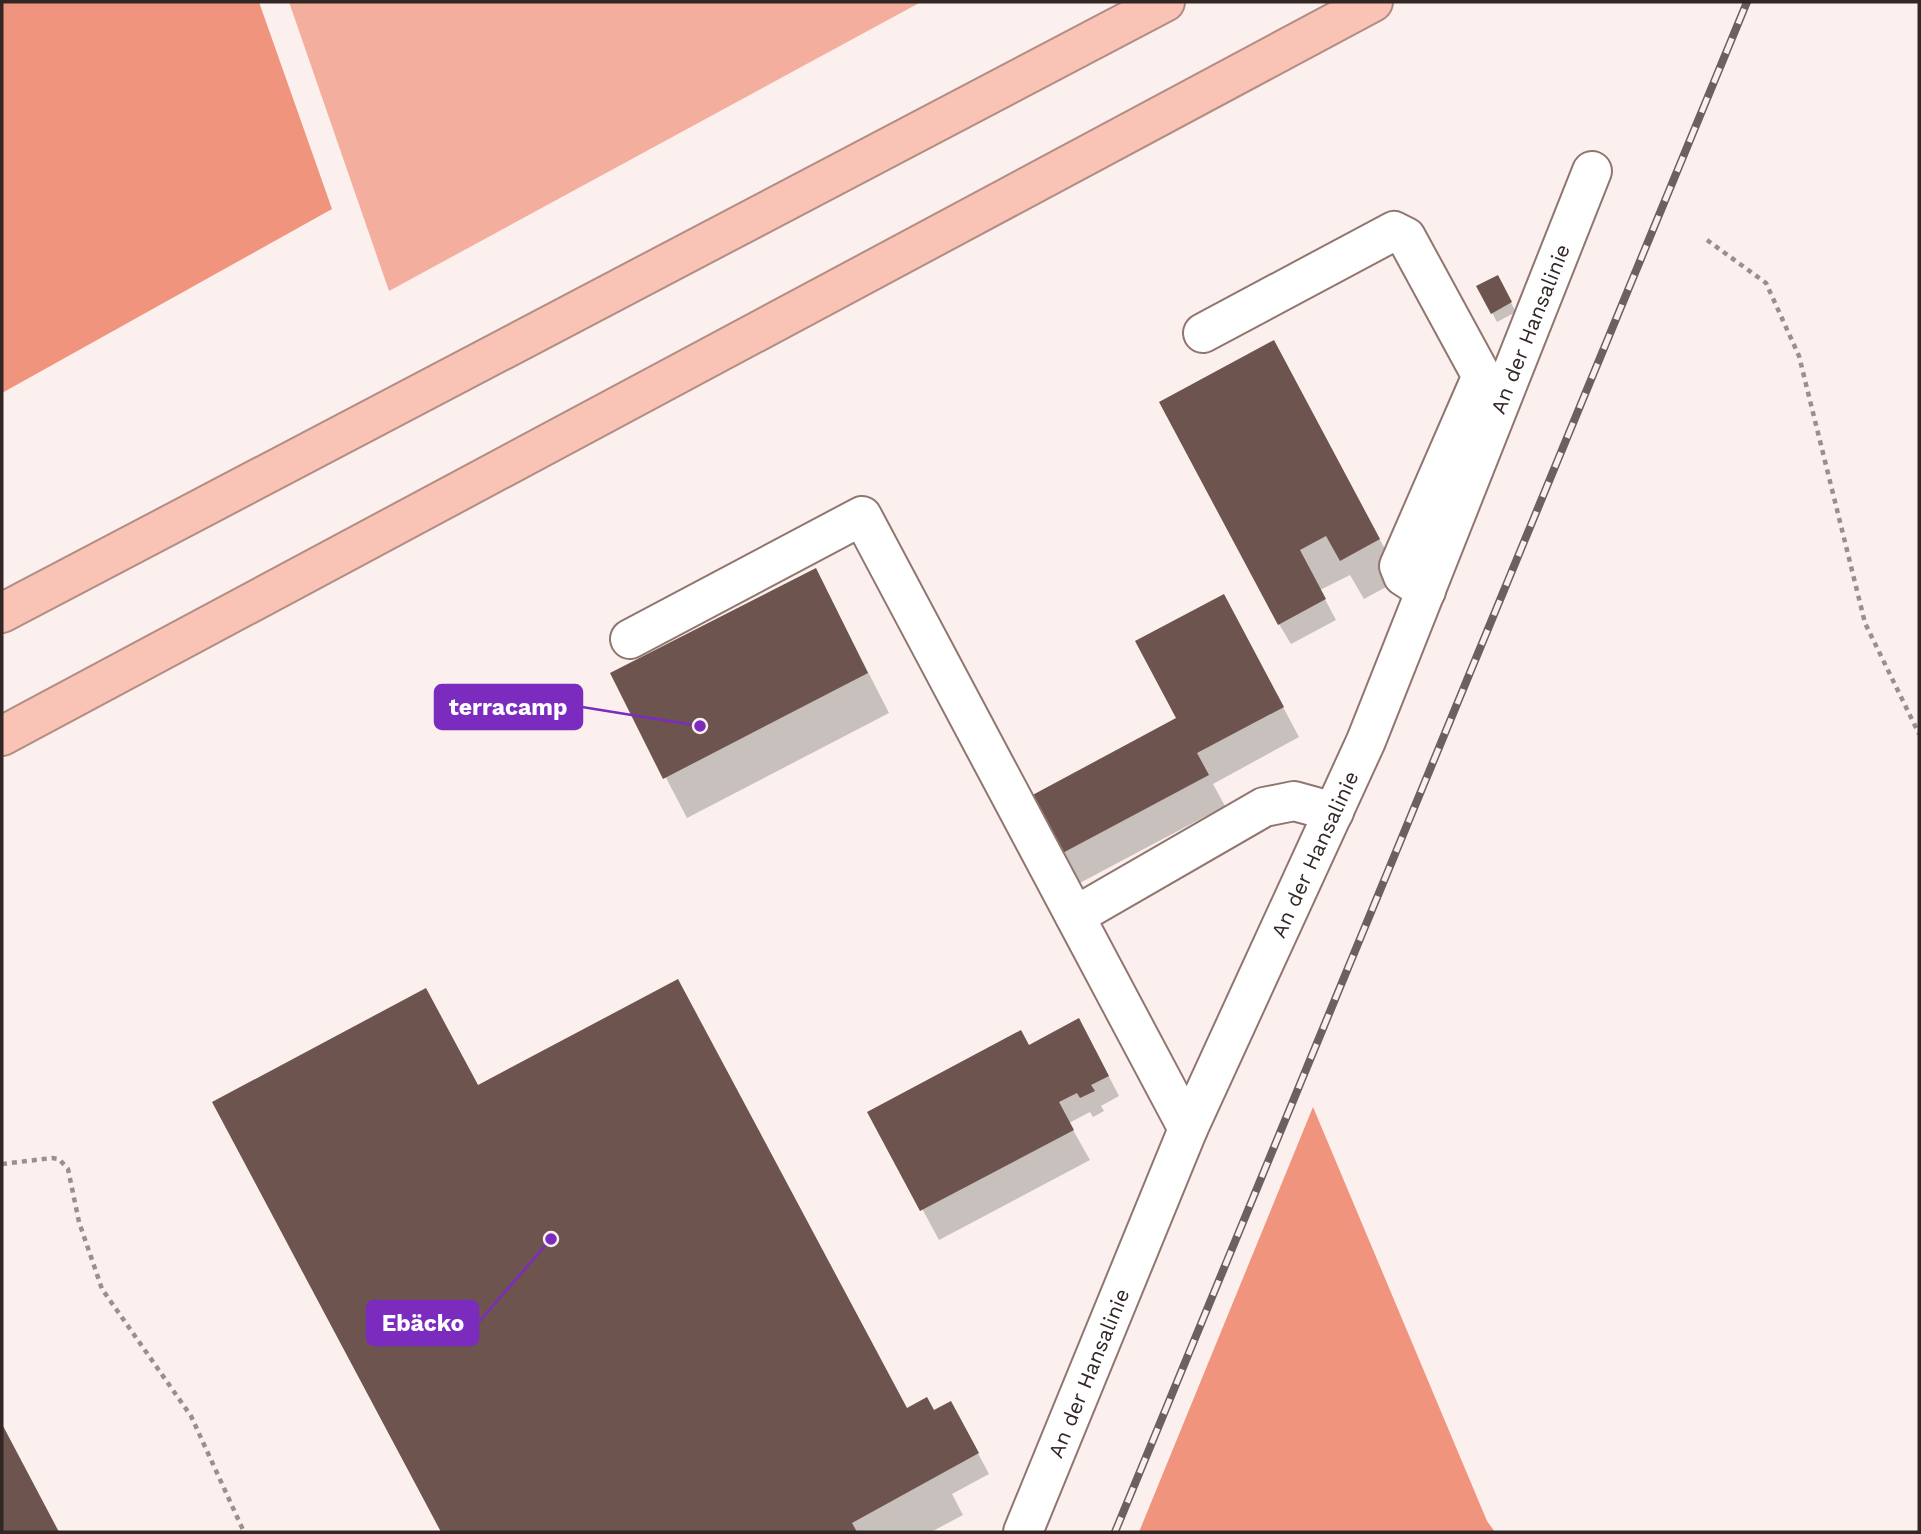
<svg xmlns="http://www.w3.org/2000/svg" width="1921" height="1534" font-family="'Work Sans',sans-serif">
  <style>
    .green { fill: #f4ae9d }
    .forest { fill: #f0947d }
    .shadow { fill: #0003 }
    .building { fill: #6d544e }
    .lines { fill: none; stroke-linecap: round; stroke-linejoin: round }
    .minor-casing { stroke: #90766f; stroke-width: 42 }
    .highway-casing { stroke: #b38c83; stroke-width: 42 }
    .path { stroke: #9a8f8d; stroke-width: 4.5; stroke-dasharray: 5 5; stroke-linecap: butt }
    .minor { stroke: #fff; stroke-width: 38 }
    .highway { stroke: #f9c3b5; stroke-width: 38 }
    .rail-casing { stroke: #6c615e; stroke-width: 8 }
    .rail { stroke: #fbf0ed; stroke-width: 5; stroke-dasharray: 16; stroke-linecap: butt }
    .labels { text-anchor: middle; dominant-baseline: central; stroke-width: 7; stroke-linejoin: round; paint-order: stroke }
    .street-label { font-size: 21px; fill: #322725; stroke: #fbf0ed }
    .leader { fill: none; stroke: #7b2cbf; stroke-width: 2.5 }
    .callout-dot { fill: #7b2cbf; stroke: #fbf0ed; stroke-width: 2.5 }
    .callout { fill: #7b2cbf; stroke: #7b2cbf; stroke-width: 2.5 }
    .callout-label { font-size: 23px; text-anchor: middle; font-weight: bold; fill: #fff }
  </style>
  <rect width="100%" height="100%" fill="#fbf0ed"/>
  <path class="green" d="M289 2H921L389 291Z"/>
  <g class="forest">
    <path d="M2 2H259L332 209 2 393Z"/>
    <path d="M1313 1107 1487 1521 1495 1532H1139Z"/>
  </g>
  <g class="shadow">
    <path d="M1497 277 1516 312 1497 322 1479 287Z"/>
    <path d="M1274 342 1401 579 1364 599 1350 575 1320 590 1336 620 1291 644 1279 624Z"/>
    <path d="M816 570 889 713 687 818 612 674Z"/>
    <path d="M1240 626 1299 737 1213 784 1225 806 1076 885 1059 855 1178 719Z"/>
    <path d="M426 990 479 1087 907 1410 933 1412 962 1423 989 1474 952 1494 963 1515 931 1532H443L215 1102Z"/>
    <path d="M1090 1040 1119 1096 1101 1106 1104 1111 1093 1117 1090 1112 1069 1123 1090 1160 939 1240 870 1112 1028 1047Z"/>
    <path d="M2 1426 58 1532H2Z"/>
  </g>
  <g class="building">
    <path d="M1498 275 1512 302 1491 314 1476 286Z"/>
    <path d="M1274 340 1380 539 1340 561 1326 536 1300 550 1326 599 1278 625 1159 402Z"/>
    <path d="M816 568 868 673 663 779 610 673Z"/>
    <path d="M1224 594 1284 707 1197 753 1209 775 1057 856 1027 798 1176 718 1135 641Z"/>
    <path d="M678 979 907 1408 927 1397 934 1410 951 1401 979 1453 852 1523 857 1532H441L212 1102 426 988 478 1085Z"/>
    <path d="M1079 1018 1109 1076 1091 1085 1095 1091 1080 1098 1077 1093 1059 1102 1074 1130 920 1211 867 1112 1021 1030 1029 1045Z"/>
    <path d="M2 1424 59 1532H2Z"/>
  </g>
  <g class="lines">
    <defs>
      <g id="minor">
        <path d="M1203 333 1394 231 1406 237 1480 373V380L1399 566 1403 576 1426 591"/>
        <path d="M630 639 862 516 1188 1129"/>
        <path d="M1075 916 1264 807 1294 801 1334 812"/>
        <path id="s1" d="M1023 1532 1188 1129 1366 741 1592 171"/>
      </g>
      <g id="highway">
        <path d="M2 613 1165 2"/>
        <path d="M2 736 1373 2"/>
      </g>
    </defs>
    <use href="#minor" class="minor-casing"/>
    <use href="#highway" class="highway-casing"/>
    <g class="path">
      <path d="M1707 240 1766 283 1799 356 1865 623 1919 734"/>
      <path d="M2 1164 52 1158 59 1159 68 1169 79 1222 102 1289 191 1416 244 1532"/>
    </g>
    <use href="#minor" class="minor"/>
    <use href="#highway" class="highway"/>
    <defs>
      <path id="rail" d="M1115 1532 1747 2"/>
    </defs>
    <use href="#rail" class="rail-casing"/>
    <use href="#rail" class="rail"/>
  </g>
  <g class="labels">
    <g class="street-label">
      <text stroke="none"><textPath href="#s1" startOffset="1306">An der Hansalinie</textPath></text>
      <text stroke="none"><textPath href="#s1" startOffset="738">An der Hansalinie</textPath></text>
      <text stroke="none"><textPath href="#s1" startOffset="172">An der Hansalinie</textPath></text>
    </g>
  </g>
  <path class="leader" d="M700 726L582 707M551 1239L478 1323"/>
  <g class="callout-dot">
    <circle cx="700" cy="726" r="7"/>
    <circle cx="551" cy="1239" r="7"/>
  </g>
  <g class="callout">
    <rect x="435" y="685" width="147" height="44" rx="7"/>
    <rect x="367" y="1301" width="111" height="44" rx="7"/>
  </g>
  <g class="callout-label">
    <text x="508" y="715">terracamp</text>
    <text x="423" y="1331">Ebäcko</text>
  </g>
  <rect width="1921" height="1534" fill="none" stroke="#322725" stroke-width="7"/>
</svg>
